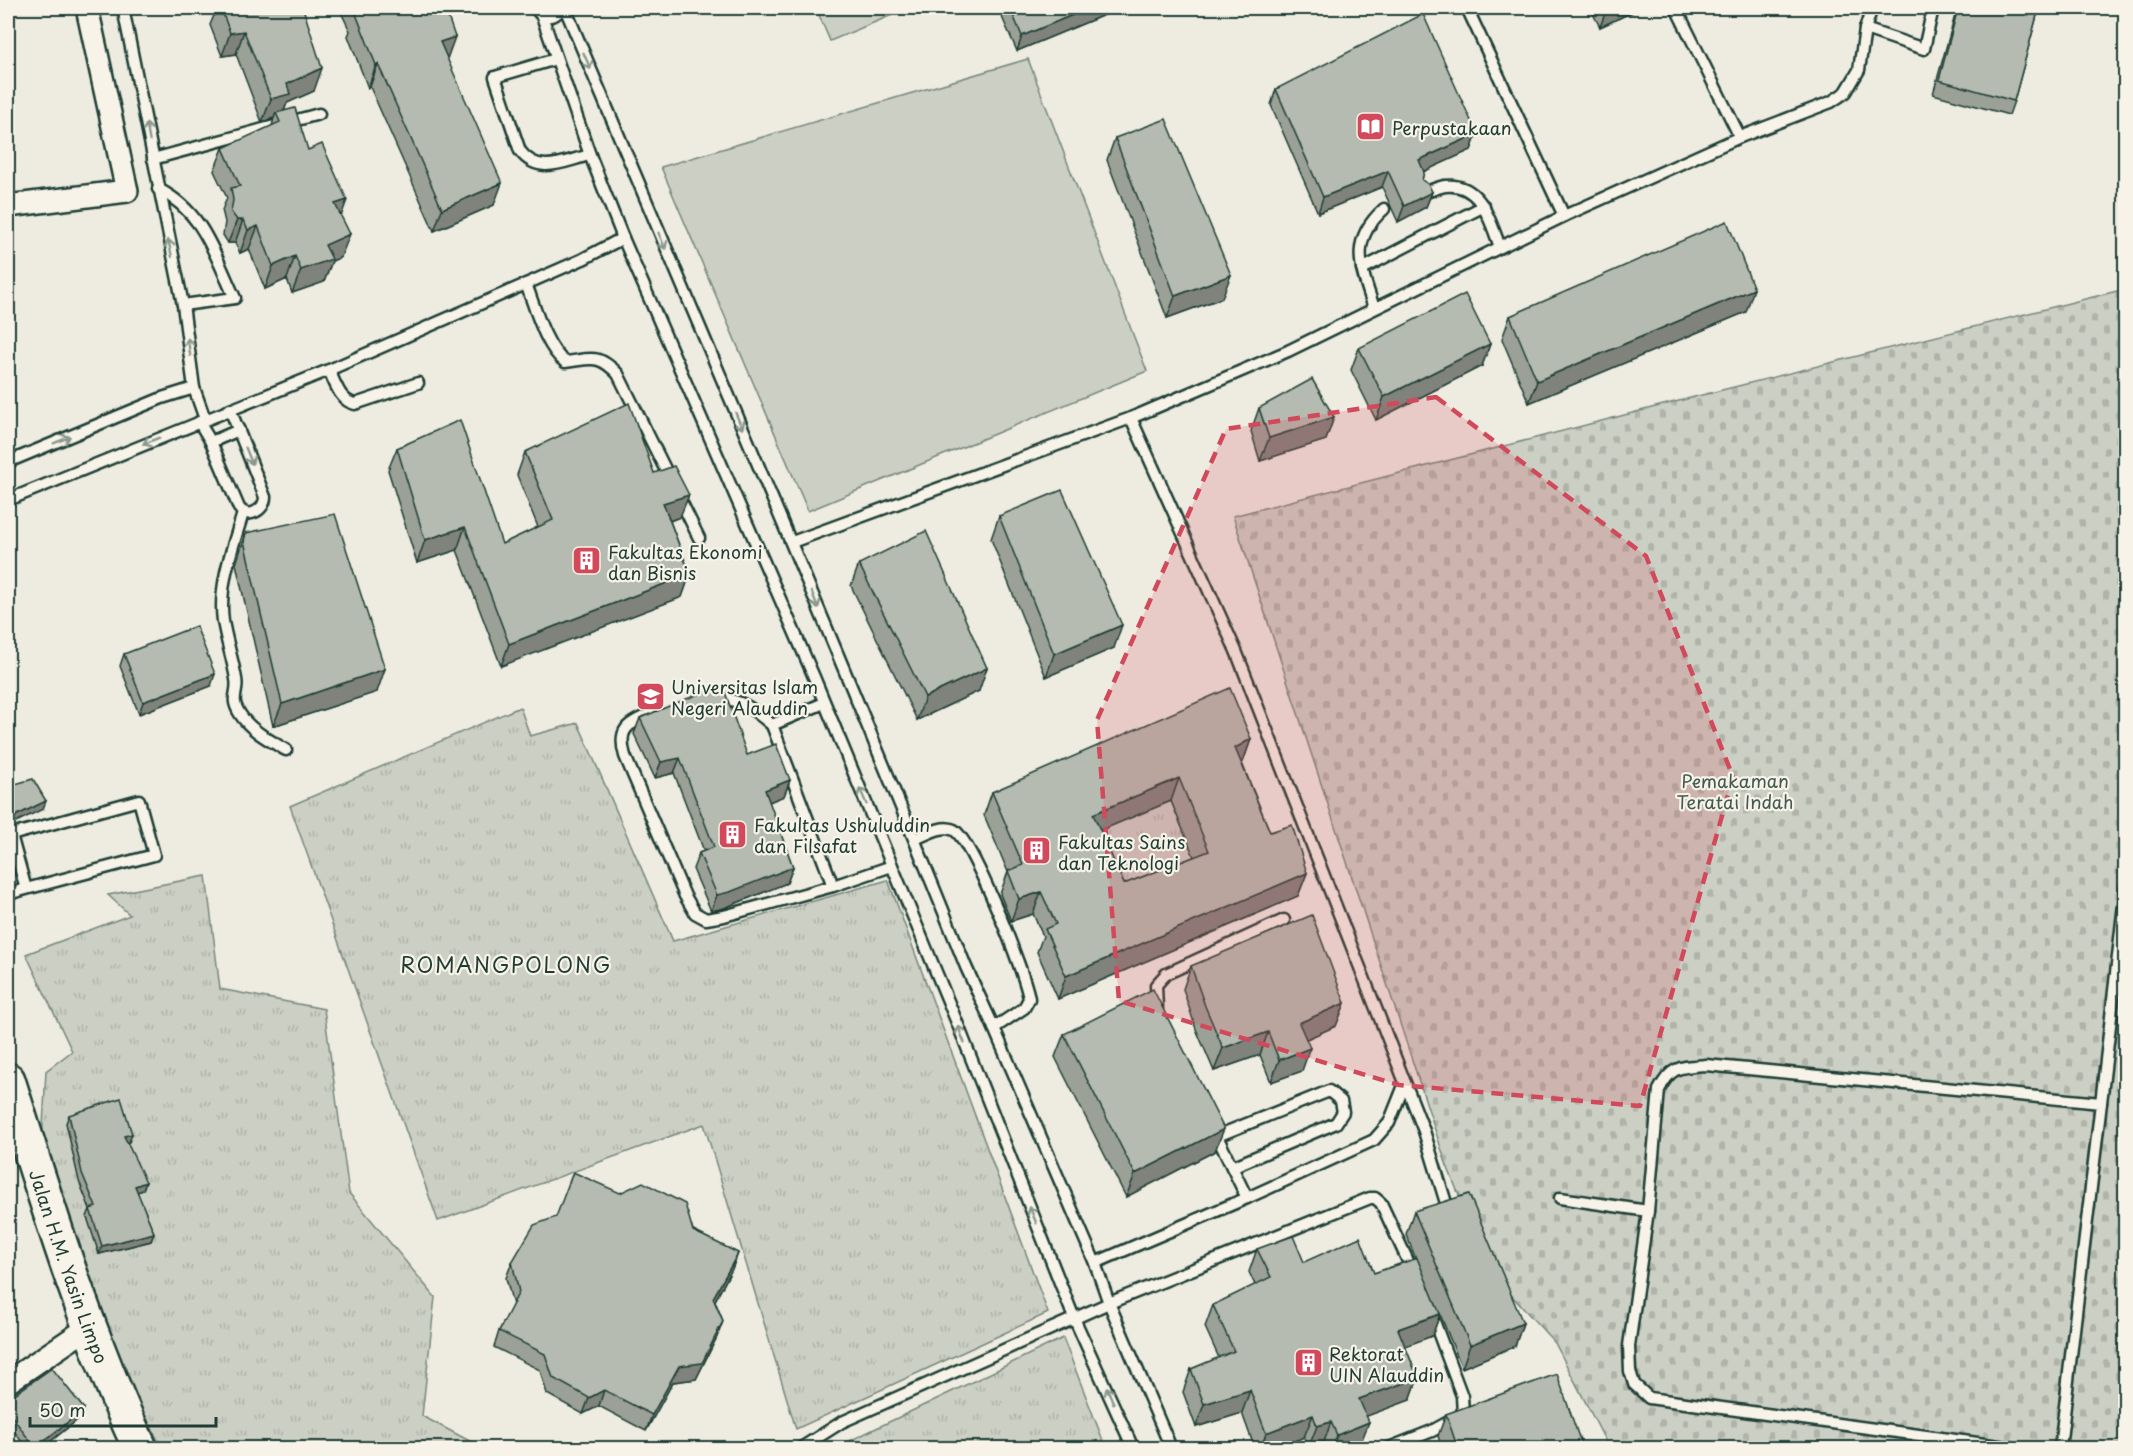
<svg xmlns="http://www.w3.org/2000/svg" width="2133" height="1456" font-family="'Playpen Sans',sans-serif">
  <style>
    .grass { fill: url(#grass-tufts); stroke: #76867c; stroke-width: 1.5 }
    .cemetery { fill: url(#cemetery-stones); stroke: #76867c; stroke-width: 1.5 }
    .pitch { fill: #cccfc4; stroke: #76867c; stroke-width: 1.5 }
    .lines { fill: none; stroke-linecap: round; stroke-linejoin: round }
    .lane-casing { stroke: #1f3d34; stroke-width: 15 }
    .street-casing { stroke: #1f3d34; stroke-width: 26 }
    .primary-casing { stroke: #1f3d34; stroke-width: 38 }
    .lane { stroke: #f7f3e8; stroke-width: 10 }
    .street { stroke: #f7f3e8; stroke-width: 21 }
    .primary { stroke: #f7f3e8; stroke-width: 33 }
    .wall { fill: #9ca197; stroke: #1f3d34; stroke-width: 1.5; fill-rule: evenodd }
    .shaded-wall { fill: #7f837b; stroke: #1f3d34; stroke-width: 1.5 }
    .building { fill: #b5bbb0; stroke: #1f3d34; stroke-width: 1.5; fill-rule: evenodd }
    .oneway { stroke: #8b988e }
    .marked { fill: #d1495b; fill-opacity: 0.2; stroke: #d1495b; stroke-width: 4.5; stroke-dasharray: 12 8; stroke-linejoin: round }
    .labels { text-anchor: middle; dominant-baseline: central; stroke-width: 4.5; stroke-linejoin: round; paint-order: stroke }
    .poi-label { font-size: 18px; fill: #1f3d34; stroke: #f7f3e8; text-anchor: start }
    .park-label { font-size: 18px; fill: #425a51; stroke: #f7f3e8 }
    .street-label { font-size: 18px; fill: #1f3d34; stroke: #f7f3e8 }
    .quarter-label { font-size: 21px; letter-spacing: 1.5px; fill: #1f3d34; stroke: #f7f3e8 }
  </style>
  <defs>
    <pattern id="grass-tufts" width="24" height="20" patternUnits="userSpaceOnUse" patternTransform="scale(1.5)"><rect width="24" height="20" fill="#cccfc4"/><path d="M3 7l-1-3M5 7V3M7 7l1-3M15 17l-1-3M17 17v-4M19 17l1-3" fill="none" stroke="#afb3a9"/></pattern>
    <pattern id="cemetery-stones" width="16" height="16" patternUnits="userSpaceOnUse" patternTransform="scale(1.5)"><rect width="16" height="16" fill="#cccfc4"/><path d="M2 7V4a2 2 0 0 1 4 0v3zM10 15v-3a2 2 0 0 1 4 0v3z" fill="#afb3a9"/></pattern>
  </defs>
  <rect width="100%" height="100%" fill="#eeece1"/>
  <filter id="ink" filterUnits="userSpaceOnUse"><feTurbulence type="fractalNoise" baseFrequency=".0167" numOctaves="2"/><feDisplacementMap in="SourceGraphic" scale="12" xChannelSelector="R" yChannelSelector="G"/><feConvolveMatrix kernelMatrix="1 2 1 2 8 2 1 2 1" color-interpolation-filters="sRGB"/></filter>
  <g filter="url(#ink)">
    <g class="grass">
      <path d="M520 707 530 736 578 723 673 941 888 880 1048 1313 796 1429 704 1124 438 1221 290 806Z"/>
      <path d="M1171 801 1201 873 1103 912 1070 843Z"/>
      <path d="M206 876 220 989 324 1009 349 1193 435 1297 422 1416 483 1448H162L115 1356 42 1144 46 1071 72 1051 26 954 130 915 108 895Z"/>
      <path d="M1063 1338 1106 1448H835Z"/>
    </g>
    <path class="cemetery" d="M2125 289V1448H1609L1555 1343 1490 1272 1446 1163 1233 516 1702 395Z"/>
    <g class="pitch">
      <path d="M816 8H909L830 41Z"/>
      <path d="M1028 59 1147 371 808 511 661 167Z"/>
    </g>
    <g class="lines">
      <defs>
        <g id="lane">
          <path d="M123 8 183 305 194 388 205 419"/>
          <path d="M535 8 542 16C551 17 557 16 561 8"/>
          <path d="M565 8C699 327 837 646 966 967L994 1028 1095 1263 1109 1303 1171 1448"/>
          <path d="M1467 8 1564 216"/>
          <path d="M1677 10 1740 137"/>
          <path d="M542 16 590 155 623 238 814 677 958 1025 1074 1318 1133 1448"/>
          <path d="M1865 29 1924 49 1933 8"/>
          <path d="M556 59 495 77 520 151C539 176 564 161 590 155"/>
          <path d="M153 159 319 114"/>
          <path d="M158 189C204 212 214 254 235 298L183 305"/>
          <path d="M1423 193C1430 191 1438 187 1445 186 1481 182 1490 221 1500 247"/>
          <path d="M1362 269 1484 206"/>
          <path d="M526 284C535 307 545 347 565 362 591 359 598 353 618 374L671 481"/>
          <path d="M1374 308C1361 268 1348 241 1384 209"/>
          <path d="M329 370C335 383 340 401 355 404L418 383"/>
          <path d="M1131 418 1236 651 1424 1131 1446 1203"/>
          <path d="M199 422 211 442 239 508C248 520 265 510 265 497L230 409"/>
          <path d="M211 442 239 430"/>
          <path d="M8 462 162 398 194 388"/>
          <path d="M678 495 699 538"/>
          <path d="M8 500 329 370 583 259 623 238"/>
          <path d="M243 513C233 547 218 585 223 621 226 640 233 660 236 679 239 694 229 697 240 714 250 730 269 740 286 750"/>
          <path d="M792 542 1131 418 1288 351 1564 216 1740 137 1831 102 1846 92 1859 70 1865 29 1872 8"/>
          <path d="M715 697C742 700 752 708 772 725"/>
          <path d="M824 703 772 725 833 886 892 866"/>
          <path d="M651 714C628 724 617 728 625 756L685 896 695 913 706 919 724 916 833 886"/>
          <path d="M915 839C926 835 942 824 954 830 972 840 1026 975 1029 999L1024 1008 994 1028"/>
          <path d="M8 894 26 889 154 855 139 800 11 835 26 889"/>
          <path d="M1157 1009 1156 985 1166 974 1284 920"/>
          <path d="M2101 1103 2126 887"/>
          <path d="M1213 1128 1247 1198"/>
          <path d="M1217 1136 1329 1091 1341 1101 1343 1112 1336 1123 1232 1167"/>
          <path d="M1560 1198 1648 1211"/>
          <path d="M1095 1263 1247 1198 1374 1140 1389 1123 1405 1083"/>
          <path d="M801 1448 842 1422 1109 1303 1370 1198H1375L1381 1203 1414 1274"/>
          <path d="M1389 1448 1432 1431 1463 1414 1462 1396 1431 1313"/>
          <path d="M2014 1448 1649 1398 1634 1384 1630 1371 1629 1346 1648 1211 1659 1090C1671 1066 1680 1067 1706 1065L2101 1103 2060 1448"/>
        </g>
        <g id="street">
          <path d="M8 206 127 191 87 8"/>
          <path d="M8 1382 89 1327"/>
        </g>
        <g id="primary">
          <path id="s1" d="M8 1080C47 1204 85 1330 140 1448"/>
        </g>
      </defs>
      <use href="#lane" class="lane-casing"/>
      <use href="#street" class="street-casing"/>
      <use href="#primary" class="primary-casing"/>
      <use href="#lane" class="lane"/>
      <use href="#street" class="street"/>
      <use href="#primary" class="primary"/>
    </g>
    <g class="wall">
      <path d="M217 8H303L314 91 287 103 284 111 308 150 341 217V257L332 261 324 282 292 293 287 279 265 289 249 249 240 253 235 243H228L223 235 225 222 222 210 227 198 214 171 223 148 272 126 274 118 262 122 236 54 222 56 210 25Z"/>
      <path d="M339 8H445L447 59 494 205 434 231 370 87 368 88 348 36 350 31Z"/>
      <path d="M998 8H1121L1017 51Z"/>
      <path d="M1590 8H1641L1600 27Z"/>
      <path d="M1957 8H2039L2014 101 2009 115 1933 94Z"/>
      <path d="M1276 89 1477 134 1471 150 1424 171 1422 180 1432 192 1426 207 1398 222 1382 187 1318 213 1271 105Z"/>
      <path d="M1115 138 1222 298 1167 318 1107 160Z"/>
      <path d="M1746 312 1529 403 1502 339 1510 316Z"/>
      <path d="M1490 344 1482 366 1376 420 1351 370 1359 348Z"/>
      <path d="M1259 408 1334 417 1326 440 1260 461 1251 431Z"/>
      <path d="M397 448 502 544 538 527 517 475 525 452 654 473 680 517 670 521 690 574 682 597 501 666 457 550 417 563 388 470Z"/>
      <path d="M999 516 1114 648 1046 677 991 539Z"/>
      <path d="M246 533 377 692 273 726 236 564Z"/>
      <path d="M859 564 979 691 917 720 851 586Z"/>
      <path d="M124 654 211 686 139 714 120 666Z"/>
      <path d="M640 718 747 755 790 780 784 796 769 802 793 867 787 883 724 908 711 911 693 869 699 853 704 851 674 773 655 778 634 734Z"/>
      <path d="M1251 739 1243 762 1242 763 1270 832 1307 873 1298 896 1058 999 1037 952 1043 936 1033 914 1011 921 1000 894 1008 872 984 815 992 792ZM1171 801 1194 857 1124 884 1100 830Z"/>
      <path d="M1191 966 1345 1003 1336 1026 1306 1039 1302 1071 1271 1082 1260 1055 1214 1071 1196 1029 1183 989Z"/>
      <path d="M1064 1034 1215 1151 1126 1197 1055 1057Z"/>
      <path d="M69 1115 129 1142H127L143 1190 137 1192 154 1233 151 1241 99 1254 87 1217 90 1209 79 1181 66 1123Z"/>
      <path d="M1414 1211 1523 1323 1515 1346 1462 1368 1440 1314 1432 1336 1405 1346 1418 1378 1410 1400 1366 1416 1360 1445 1352 1449H1324L1323 1445 1308 1449 1304 1437 1276 1449H1255L1242 1413 1196 1427 1183 1392 1191 1369 1219 1358 1205 1327 1213 1305 1255 1285 1249 1272 1257 1249 1304 1262 1374 1273 1416 1259 1406 1234Z"/>
      <path d="M693 1231 738 1253 732 1269 715 1301 723 1321 717 1337 696 1379 673 1382 646 1431 599 1406 583 1414 547 1394 540 1370 494 1347 499 1331 513 1305 506 1278 512 1262Z"/>
      <path d="M8 1399 84 1409 81 1417 41 1449H27L8 1423Z"/>
      <path d="M1446 1414 1583 1449H1442L1438 1436Z"/>
    </g>
    <g class="shaded-wall">
      <path d="M1089 8H1121L1017 51 1022 36Z"/>
      <path d="M1607 8H1641L1600 27Z"/>
      <path d="M244 31 236 54 222 56 230 33Z"/>
      <path d="M455 37 447 59 440 42Z"/>
      <path d="M378 64 370 87 368 88 376 65Z"/>
      <path d="M322 68 314 91 287 103 282 116 276 113 274 118 262 122 271 99 287 84Z"/>
      <path d="M1477 134 1471 150 1414 176 1419 160Z"/>
      <path d="M1388 171 1382 187 1318 213 1323 197Z"/>
      <path d="M502 183 494 205 434 231 442 209Z"/>
      <path d="M1432 192 1426 207 1398 222 1404 206Z"/>
      <path d="M347 200 339 222 335 204Z"/>
      <path d="M237 220H243L235 243H228Z"/>
      <path d="M258 226 249 249 240 253 248 230Z"/>
      <path d="M350 234 341 257 332 261 324 282 292 293 301 270 325 245Z"/>
      <path d="M295 256 287 279 265 289 273 266Z"/>
      <path d="M1231 275 1222 298 1167 318 1175 296Z"/>
      <path d="M1754 289 1746 312 1529 403 1537 381Z"/>
      <path d="M1490 344 1482 366 1376 420 1384 397Z"/>
      <path d="M1334 417 1326 440 1260 461 1269 438Z"/>
      <path d="M689 495 680 517 655 526 663 503Z"/>
      <path d="M465 527 457 550 417 563 425 540Z"/>
      <path d="M690 574 682 597 501 666 509 644Z"/>
      <path d="M1122 625 1114 648 1046 677 1054 654Z"/>
      <path d="M987 668 979 691 917 720 925 697Z"/>
      <path d="M385 669 377 692 273 726 282 704Z"/>
      <path d="M215 674 211 686 139 714 143 702Z"/>
      <path d="M1251 739 1243 762 1227 771 1235 748Z"/>
      <path d="M680 758 674 773 655 778 661 762Z"/>
      <path d="M1179 778 1171 801 1085 837 1093 814Z"/>
      <path d="M790 780 784 796 759 806 765 790Z"/>
      <path d="M46 801 43 809 8 826 9 819Z"/>
      <path d="M793 867 787 883 724 908 711 911 717 895Z"/>
      <path d="M1307 873 1298 896 1058 999 1066 976Z"/>
      <path d="M1041 892 1033 914 1011 921 1019 899Z"/>
      <path d="M1345 1003 1336 1026 1291 1046 1299 1023Z"/>
      <path d="M1268 1032 1260 1055 1214 1071 1223 1048Z"/>
      <path d="M1310 1048 1302 1071 1271 1082 1279 1060Z"/>
      <path d="M1224 1129 1215 1151 1126 1197 1135 1174Z"/>
      <path d="M132 1134 129 1142 121 1144 124 1136Z"/>
      <path d="M146 1182 143 1190 132 1194 135 1186Z"/>
      <path d="M154 1233 151 1241 99 1254 102 1246Z"/>
      <path d="M738 1253 732 1269 708 1313 713 1298Z"/>
      <path d="M1440 1314 1432 1336 1390 1352 1398 1329Z"/>
      <path d="M723 1321 717 1337 696 1379 673 1382 646 1431 652 1415 679 1366Z"/>
      <path d="M1523 1323 1515 1346 1462 1368 1470 1345Z"/>
      <path d="M1418 1378 1410 1400 1351 1422 1359 1399Z"/>
      <path d="M604 1390 599 1406 583 1414 589 1398Z"/>
      <path d="M1250 1390 1242 1413 1196 1427 1204 1404Z"/>
      <path d="M84 1409 81 1417 41 1449H35Z"/>
      <path d="M1313 1415 1304 1437 1276 1449H1261L1266 1433Z"/>
      <path d="M1331 1422 1323 1445 1308 1449 1317 1426Z"/>
      <path d="M1369 1422 1360 1445 1352 1449H1332L1337 1435Z"/>
    </g>
    <g class="building">
      <path d="M221 8H303L322 68 287 84 290 94 271 99 244 31 230 33Z"/>
      <path d="M358 8H445L455 37 440 42 502 183 442 209 378 64 376 65 356 14 360 12Z"/>
      <path d="M1010 8H1089L1022 36Z"/>
      <path d="M1958 8H2039L2014 101 1939 80Z"/>
      <path d="M1423 14 1477 134 1419 160 1424 172 1422 180 1429 185 1432 192 1404 206 1388 171 1323 197 1276 89Z"/>
      <path d="M295 108 308 150 322 144 347 200 335 204 350 234 325 245 332 259 301 270 295 256 273 266 258 226 248 230 243 220H237L231 212 233 200 231 188 240 186 223 148 280 122 276 113Z"/>
      <path d="M1166 119 1231 275 1175 296 1115 138Z"/>
      <path d="M1727 221 1754 289 1537 381 1510 316Z"/>
      <path d="M1465 294 1490 344 1384 397 1359 348Z"/>
      <path d="M1312 379 1334 417 1269 438 1259 408Z"/>
      <path d="M629 403 654 473 674 466 689 495 663 503 690 574 509 644 465 527 425 540 397 448 460 420 502 544 553 520 525 452Z"/>
      <path d="M1062 490 1122 625 1054 654 999 516Z"/>
      <path d="M335 514 385 669 282 704 244 541 246 533Z"/>
      <path d="M926 531 987 668 925 697 859 564Z"/>
      <path d="M196 626 215 674 143 702 124 654Z"/>
      <path d="M1230 688 1251 739 1235 748 1270 832 1292 825 1307 873 1066 976 1045 929 1056 924 1041 892 1019 899 1008 871 1023 865 992 792ZM1179 778 1209 851 1124 884 1093 814Z"/>
      <path d="M711 689H724L747 755 776 744 790 780 765 790 793 867 730 892 717 895 699 853 714 847 680 758 661 762 640 718Z"/>
      <path d="M33 779 46 801 9 819 8 816V786Z"/>
      <path d="M1312 915 1345 1003 1299 1023 1310 1048 1279 1060 1268 1032 1223 1048 1205 1006 1191 966Z"/>
      <path d="M1153 989 1224 1129 1135 1174 1064 1034Z"/>
      <path d="M121 1098 132 1134 124 1136 146 1182 135 1186 154 1233 102 1246 90 1209 96 1207 82 1173 69 1115Z"/>
      <path d="M573 1172 620 1193 643 1182 685 1204 693 1231 738 1253 713 1298 723 1321 702 1363 679 1366 652 1415 604 1390 589 1398 553 1378 545 1354 499 1331 519 1292 512 1262 534 1225 556 1217Z"/>
      <path d="M1469 1194 1523 1323 1470 1345 1414 1211Z"/>
      <path d="M1293 1236 1304 1262 1360 1237 1374 1273 1417 1258 1440 1314 1398 1329 1418 1378 1359 1399 1369 1422 1337 1435 1331 1422 1317 1426 1313 1415 1266 1433 1250 1390 1204 1404 1191 1369 1234 1351 1213 1305 1271 1277 1257 1249Z"/>
      <path d="M52 1368 84 1409 35 1448 8 1411V1399Z"/>
      <path d="M1557 1374 1583 1449H1458L1446 1414Z"/>
    </g>
    <defs><path id="oneway-shaft" d="M-6 0H5M1.5-3L5.5 0L1.5 3" fill="none" stroke-width="1.6" stroke-linecap="round" stroke-linejoin="round" transform="scale(1.5)"/></defs>
    <g class="oneway">
      <use href="#oneway-shaft" transform="translate(587 61) rotate(67)"/>
      <use href="#oneway-shaft" transform="translate(148 132) rotate(-100)"/>
      <use href="#oneway-shaft" transform="translate(662 241) rotate(67)"/>
      <use href="#oneway-shaft" transform="translate(170 248) rotate(-102)"/>
      <use href="#oneway-shaft" transform="translate(189 347) rotate(-98)"/>
      <use href="#oneway-shaft" transform="translate(739 421) rotate(67)"/>
      <use href="#oneway-shaft" transform="translate(62 440) rotate(-22)"/>
      <use href="#oneway-shaft" transform="translate(151 441) rotate(158)"/>
      <use href="#oneway-shaft" transform="translate(249 456) rotate(68)"/>
      <use href="#oneway-shaft" transform="translate(815 600) rotate(68)"/>
      <use href="#oneway-shaft" transform="translate(863 796) rotate(-113)"/>
      <use href="#oneway-shaft" transform="translate(961 1034) rotate(-112)"/>
      <use href="#oneway-shaft" transform="translate(1033 1215) rotate(-112)"/>
      <use href="#oneway-shaft" transform="translate(1110 1395) rotate(-113)"/>
    </g>
  </g>
  <path class="marked" d="M1436 397 1646 556 1733 777 1640 1106 1399 1085 1119 1001 1097 720 1226 429Z"/>
  <defs>
    <symbol id="library-square" viewBox="-11 -11 22 22"><rect x="-9" y="-9" width="18" height="18" rx="4" fill="#d1495b" stroke="#f7f3e8"/><path d="M-6-4Q-3-5.5-.7-3.5V5Q-3 3-6 4ZM6-4Q3-5.5 .7-3.5V5Q3 3 6 4Z" fill="#fff"/></symbol>
    <symbol id="building-square" viewBox="-11 -11 22 22"><rect x="-9" y="-9" width="18" height="18" rx="4" fill="#d1495b" stroke="#f7f3e8"/><path d="M-4-6H4V6H1V3H-1V6H-4ZM-2.5-4.3h1.7v1.8h-1.7ZM.8-4.3h1.7v1.8H.8ZM-2.5-1h1.7V.8h-1.7ZM.8-1h1.7V.8H.8Z" fill="#fff"/></symbol>
    <symbol id="university-square" viewBox="-11 -11 22 22"><rect x="-9" y="-9" width="18" height="18" rx="4" fill="#d1495b" stroke="#f7f3e8"/><path d="M0-5L7-2L0 1L-7-2ZM-4 1L0 2.5L4 1V4Q0 6-4 4Z" fill="#fff"/></symbol>
  </defs>
  <g fill-rule="evenodd">
    <use href="#library-square" x="1354" y="110" width="33" height="33"/>
    <use href="#building-square" x="570" y="544" width="33" height="33"/>
    <use href="#university-square" x="634" y="680" width="33" height="33"/>
    <use href="#building-square" x="716" y="818" width="33" height="33"/>
    <use href="#building-square" x="1020" y="834" width="33" height="33"/>
    <use href="#building-square" x="1292" y="1346" width="33" height="33"/>
  </g>
  <g class="labels">
    <g class="poi-label">
      <text x="1392" y="127">Perpustakaan</text>
      <text x="608" y="551">Fakultas Ekonomi<tspan x="608" dy="21">dan Bisnis</tspan></text>
      <text x="671" y="686">Universitas Islam<tspan x="671" dy="21">Negeri Alauddin</tspan></text>
      <text x="754" y="824">Fakultas Ushuluddin<tspan x="754" dy="21">dan Filsafat</tspan></text>
      <text x="1058" y="841">Fakultas Sains<tspan x="1058" dy="21">dan Teknologi</tspan></text>
      <text x="1329" y="1353">Rektorat<tspan x="1329" dy="21">UIN Alauddin</tspan></text>
    </g>
    <g class="park-label">
      <text x="1735" y="780">Pemakaman<tspan x="1735" dy="21">Teratai Indah</tspan></text>
    </g>
    <g class="street-label">
      <text stroke="none"><textPath href="#s1" startOffset="196">Jalan H.M. Yasin Limpo</textPath></text>
    </g>
    <g class="quarter-label">
      <text x="506" y="964">ROMANGPOLONG</text>
    </g>
  </g>
  <rect width="2133" height="1456" fill="none" stroke="#f7f3e8" stroke-width="30"/>
  <rect x="15" y="15" width="2103" height="1426" fill="none" stroke="#1f3d34" stroke-width="2" filter="url(#ink)"/>
  <path d="M30 1417v9h186v-9" fill="none" stroke="#1f3d34" stroke-width="3"/>
  <text x="39" y="1417" font-size="18" fill="#1f3d34" stroke="#f7f3e8" stroke-width="4.5" paint-order="stroke">50 m</text>
</svg>
